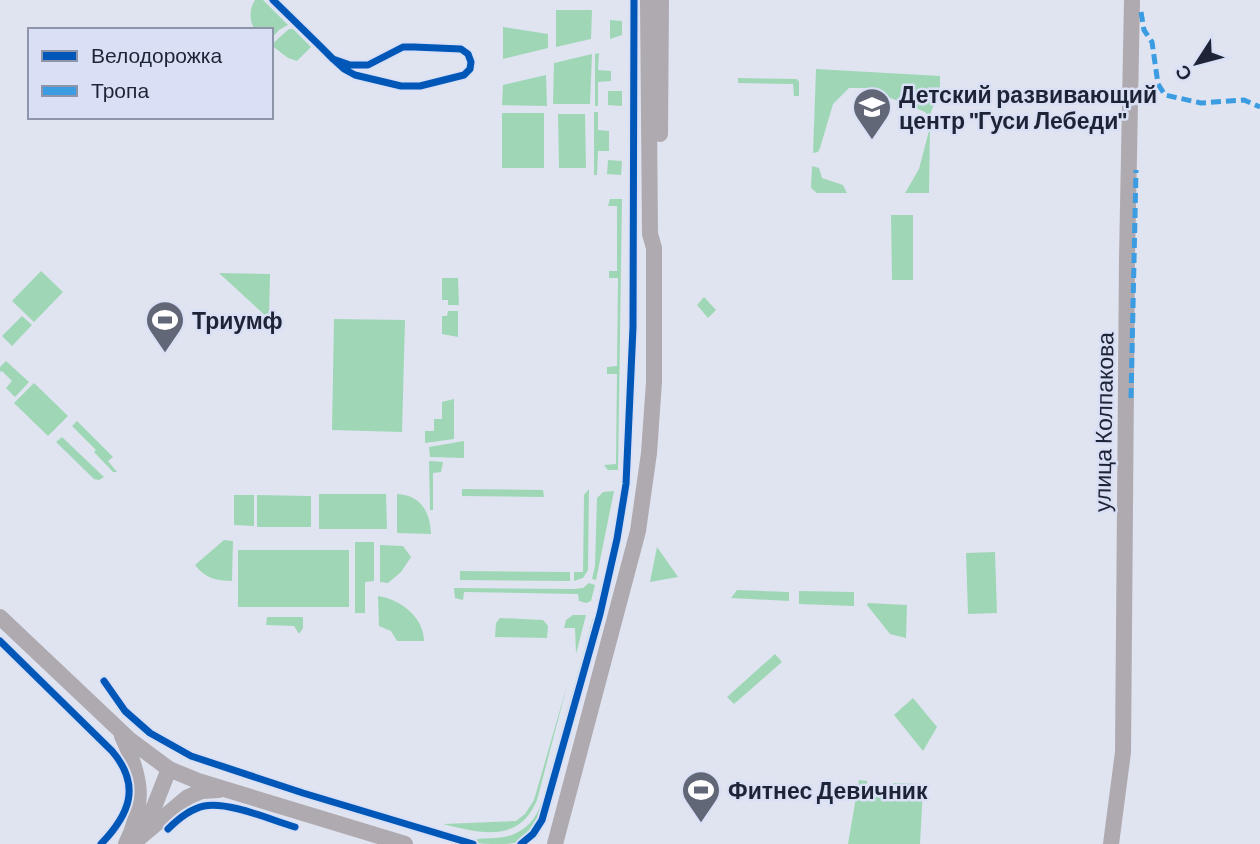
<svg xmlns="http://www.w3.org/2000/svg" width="1260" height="844" font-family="Barlow,sans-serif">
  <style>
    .green { fill: #9fd7b6 }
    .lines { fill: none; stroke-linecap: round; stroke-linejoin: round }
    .minor { stroke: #afa9b0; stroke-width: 16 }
    .quiet { stroke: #3c9ce2; stroke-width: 5; stroke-dasharray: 10 5; stroke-linecap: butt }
    .cycleway-casing { stroke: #d9e0f6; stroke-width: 11 }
    .cycleway { stroke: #0057b8; stroke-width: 7 }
    .labels { text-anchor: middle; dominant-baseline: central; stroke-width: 5; stroke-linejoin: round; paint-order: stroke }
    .poi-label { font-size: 23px; font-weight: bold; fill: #1e2437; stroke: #d9e0f6; text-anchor: start }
    .street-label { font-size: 23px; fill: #1e2437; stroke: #d9e0f6 }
  </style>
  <rect width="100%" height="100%" fill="#dfe4f0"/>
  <g class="green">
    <path d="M255 0H263L288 25 279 30 271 39V30H255C249 21 249 9 255 0Z"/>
    <path d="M556 10H592L591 39 556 47Z"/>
    <path d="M610 20 622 21V35L610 39Z"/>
    <path d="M503 27 548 34V48L503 59Z"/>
    <path d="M289 29H293L311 47 297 61 288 58 271 45Z"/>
    <path d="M599 53 598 70 611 71V81L598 82V106H595V54Z"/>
    <path d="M592 54 590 104H553L554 63Z"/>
    <path d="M816 69 940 76V87L929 118 925 112 866 88H849L833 104 820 148 818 152 813 153Z"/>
    <path d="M546 75 547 106 502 105 503 85Z"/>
    <path d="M738 78 797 79 799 82V96H794L793 84 738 83Z"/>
    <path d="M608 91H622V106L608 105Z"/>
    <path d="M594 112H598V130L609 131V151H598L597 175H594Z"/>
    <rect x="502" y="113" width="42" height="55"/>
    <path d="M558 114H585L586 168H559Z"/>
    <path d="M930 127 929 193H905L919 169Z"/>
    <path d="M608 160 622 161 621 175 607 174Z"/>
    <path d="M812 166 819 168 822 178 843 185 847 193H817L811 188Z"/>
    <path d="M610 199H622L618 470H608L604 465 616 464 617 374H607V367L617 366 618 278H609V271H617V206H608Z"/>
    <path d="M891 215H913V280H892Z"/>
    <path d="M41 271 63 292 34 322 12 301Z"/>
    <path d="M219 273 270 274 269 319Z"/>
    <path d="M442 278H458L459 305H448V300H442Z"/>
    <path d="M704 297 716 310 708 318 697 305Z"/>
    <path d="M448 311H458V337L442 334V316H447Z"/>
    <path d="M22 316 32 325 12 346 2 336Z"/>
    <path d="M334 319 405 320 402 432 332 430Z"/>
    <path d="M6 361 29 382 15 397 6 388 12 381 2 371 0 372V367Z"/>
    <path d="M34 383 68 416 48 436 14 403Z"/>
    <path d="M454 399V439L425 443V431H434V419H442V402Z"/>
    <path d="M77 421 113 457 108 461 117 472H113L94 452 96 450 72 426Z"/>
    <path d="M62 437 104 477 99 480 94 479 56 442Z"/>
    <path d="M464 441V458L430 457 429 447Z"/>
    <path d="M429 461 443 462 441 472 433 473V510H430Z"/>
    <path d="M462 489 543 490 544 497 462 496Z"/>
    <path d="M589 489 588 570 583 578 574 581V572H583L584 495Z"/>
    <path d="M614 491 596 580 592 579 595 566 597 498 603 492Z"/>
    <path d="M319 494H386L387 529H319Z"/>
    <path d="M397 494C421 495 430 512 431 534L397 533Z"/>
    <path d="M234 495H254V526L234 525Z"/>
    <path d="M257 495 311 496V527H257Z"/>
    <path d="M224 540 233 541 232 581C216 581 205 578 195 565Z"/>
    <path d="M355 542H374V581L365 582V613H355Z"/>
    <path d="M380 545 403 546 411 557 401 572 388 583 380 582Z"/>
    <path d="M657 547 678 577 650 582Z"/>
    <rect x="238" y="550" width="111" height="57"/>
    <path d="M995 552 997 613 968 614 966 553Z"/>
    <path d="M460 571 570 572V581L460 580Z"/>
    <path d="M589 583 595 585 591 601 586 603 579 601 578 594 464 592 463 600 455 598 454 588 574 589 583 588Z"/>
    <path d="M737 590 789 592V601L731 598Z"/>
    <path d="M799 591 854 592V606L799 604Z"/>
    <path d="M378 596C400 599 424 617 424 641H397L391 631 379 626Z"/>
    <path d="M868 603 907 605 906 638 890 634 867 605Z"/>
    <path d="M573 615H586L576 654 575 628H564L566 620Z"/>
    <path d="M267 617H303V628L299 634 294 626 266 625Z"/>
    <path d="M500 618 543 620 548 626 547 638 495 637 496 623Z"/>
    <path d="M593 618 596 619 547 795 544 794Z"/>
    <path d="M775 654 782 662 734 704 727 697Z"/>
    <path d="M568 682 537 800C519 844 479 833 443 824L516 821 525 814 534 800Z"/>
    <path d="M913 698 937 727 923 751 894 715Z"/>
    <path d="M859 780 867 781V791L893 793 894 783 920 784 923 788 920 844H848Z"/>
    <path d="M541 803 545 804C537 832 531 844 500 844 490 844 481 844 472 842 478 837 485 839 494 838 516 838 535 825 541 803Z"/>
  </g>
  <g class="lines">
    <g class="minor">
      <path d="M660 134 661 0"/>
      <path d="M0 617 130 740 169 769 198 781 405 844"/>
      <path d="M122 736C141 776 146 803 126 844"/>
      <path d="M136 835 154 807 169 769"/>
      <path d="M132 844 188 797 202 791 219 790"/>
      <path d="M555 844 638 531 649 453 654 382V248L650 234 648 0"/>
      <path d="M1111 844 1123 752 1127 259 1132 0"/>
    </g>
    <g class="quiet">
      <path d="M1141 12 1144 30 1152 42 1158 84 1165 95 1201 103 1244 100 1260 107"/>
      <path d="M1131 398 1136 170"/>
    </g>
    <defs>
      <g id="cycleway">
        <path d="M273 0 319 45 333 59 344 69 355 75 401 86H420L464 75 470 69 471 62 468 54 461 49 414 47H403L368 65H350L333 59"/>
        <path d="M0 641 112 751C142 786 129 815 101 844"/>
        <path d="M104 681 125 711 150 733 191 756 303 793 473 844"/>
        <path d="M168 829C178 819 190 809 204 806 228 801 271 820 295 827"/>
        <path d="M521 844 533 834 542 820 600 614 617 539 626 484 633 327 634 0"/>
      </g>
    </defs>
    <use href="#cycleway" class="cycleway-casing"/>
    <use href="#cycleway" class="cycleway"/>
  </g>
  <defs>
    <symbol id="school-pin" viewBox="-11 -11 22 30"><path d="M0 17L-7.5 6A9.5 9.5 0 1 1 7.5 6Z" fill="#626778" stroke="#d9e0f6"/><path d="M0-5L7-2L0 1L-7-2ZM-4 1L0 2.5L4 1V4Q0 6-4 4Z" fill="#fff"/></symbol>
    <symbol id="stadium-pin" viewBox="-11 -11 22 30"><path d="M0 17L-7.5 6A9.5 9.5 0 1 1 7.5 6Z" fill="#626778" stroke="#d9e0f6"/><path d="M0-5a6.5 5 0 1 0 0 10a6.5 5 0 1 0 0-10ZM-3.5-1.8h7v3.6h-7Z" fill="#fff"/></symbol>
  </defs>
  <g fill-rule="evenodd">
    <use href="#school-pin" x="850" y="85" width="44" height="60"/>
    <use href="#stadium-pin" x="143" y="298" width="44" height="60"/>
    <use href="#stadium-pin" x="679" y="768" width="44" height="60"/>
  </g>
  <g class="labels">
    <g class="poi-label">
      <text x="899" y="94">Детский развивающий<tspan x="899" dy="26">центр "Гуси Лебеди"</tspan></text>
      <text x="192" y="320">Триумф</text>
      <text x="728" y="790">Фитнес Девичник</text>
    </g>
    <g class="street-label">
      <text transform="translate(1103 422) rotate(-89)">улица Колпакова</text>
    </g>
  </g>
  <rect x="28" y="28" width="245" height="91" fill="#d9e0f6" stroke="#8e95aa" stroke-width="2"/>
  <rect x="42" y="51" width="35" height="10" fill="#0057b8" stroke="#8e95aa" stroke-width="2"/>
  <text x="91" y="63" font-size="21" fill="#1e2437">Велодорожка</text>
  <rect x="42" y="86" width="35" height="10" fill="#3c9ce2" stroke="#8e95aa" stroke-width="2"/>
  <text x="91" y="98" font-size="21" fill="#1e2437">Тропа</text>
  <g transform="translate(1197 63) rotate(234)" stroke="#d9e0f6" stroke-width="5" paint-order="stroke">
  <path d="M0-5L12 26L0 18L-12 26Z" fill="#1e2437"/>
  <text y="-10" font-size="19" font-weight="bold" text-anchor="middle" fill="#1e2437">С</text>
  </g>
</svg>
